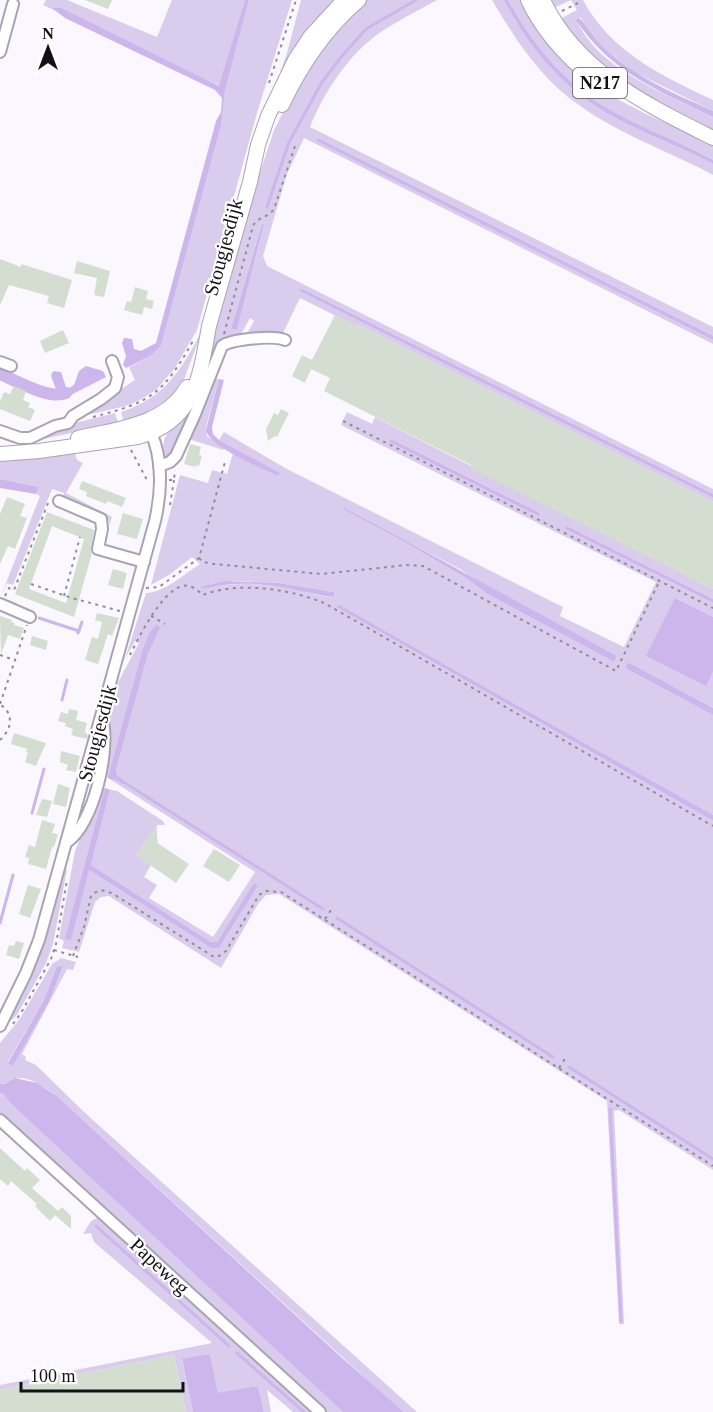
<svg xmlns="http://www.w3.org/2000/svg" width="713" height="1412" font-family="Georgia,serif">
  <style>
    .green { fill: #dacced; fill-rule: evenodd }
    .water { fill: #ccb6eb }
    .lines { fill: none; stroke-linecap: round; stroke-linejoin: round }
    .stream { stroke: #ccb6eb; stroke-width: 3 }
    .canal { stroke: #ccb6eb; stroke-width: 12 }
    .building { fill: #d3ddd0; fill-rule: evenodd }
    .minor-casing { stroke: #a9a4b2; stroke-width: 14 }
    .major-casing { stroke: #a9a4b2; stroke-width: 16 }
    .path { stroke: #908e94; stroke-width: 2; stroke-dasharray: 3 4.5; stroke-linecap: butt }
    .minor { stroke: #fff; stroke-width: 10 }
    .major { stroke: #fff; stroke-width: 14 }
    .labels { text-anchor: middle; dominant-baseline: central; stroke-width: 4.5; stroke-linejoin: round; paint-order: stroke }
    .shield { fill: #fff; stroke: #5a585c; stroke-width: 1.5 }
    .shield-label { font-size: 18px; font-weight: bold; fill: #131116 }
    .street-label { font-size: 20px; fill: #131116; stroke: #fff }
  </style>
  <rect width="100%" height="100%" fill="#faf8fe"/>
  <g class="green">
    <path d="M46 0H67L157 37 172 0H245L220 86 43 5Z"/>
    <path d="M249 0H292L257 113 197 330 175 368 156 390 140 400 126 406 78 417 135 380 129 367 152 355 161 346 221 126 225 91Z"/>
    <path d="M301 0H335L280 73 287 53Z"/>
    <path d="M366 0H437C414 13 388 25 368 42 343 63 322 97 310 127L713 327V344L304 138 287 174 263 256 267 266 713 489V502L357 324 356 326 300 298 283 333 245 337 254 321 250 318 240 336 227 341 171 457H165C160 442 166 432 178 422L274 130 312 56 358 6ZM262 224H264L237 330 231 329Z"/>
    <path d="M492 0H504C533 55 572 98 629 125 657 139 686 149 713 164V175C669 151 620 135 579 105 541 79 515 39 492 0Z"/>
    <path d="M508 0H524C543 24 560 51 581 72 611 103 674 125 713 145V160C677 140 637 127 602 105 561 80 531 41 508 0Z"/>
    <path d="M550 0H583C611 52 662 76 713 100V111L634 72 602 47 580 17 576 18C595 68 668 95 713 117V130L644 97 590 59 560 19 577 10 571 0 554 8Z"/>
    <path d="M203 329 180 390 159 411 124 422 121 412C167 397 181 369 203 329Z"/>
    <path d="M213 378 219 379 206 427 207 436 224 448 223 450 186 438Z"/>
    <path d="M347 412 372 424 375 417 713 589V617L675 598 706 685 713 672V708L628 662 625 668 713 715V815L378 627 338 607 713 821V1170L619 1110 614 1111 624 1324H619L607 1101 279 894 266 895 258 904 221 968 109 896 101 897 95 902 79 952 62 948 64 941 59 938 75 851 99 794 103 788 117 791 163 821 165 825H156L158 846 147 839 136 855 151 865 144 877 157 885 149 898 213 937 255 872 108 778 105 772 111 703 116 686 139 643 135 641 125 659 146 593C165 592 183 575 200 564L192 557 169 575 151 585 180 475 208 483 212 470 227 474 233 453 278 476 279 473 219 440 224 432 285 468 563 607 560 616 624 647 656 582 341 425ZM343 509 460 569 491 589 617 656 614 662 487 594 466 578 401 540ZM232 581 278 583 334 592V597C319 597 307 592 293 589 264 583 233 582 204 589L201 587ZM156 624 159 627 148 654 116 770 117 775 125 781 115 779 111 780 109 778 142 651 149 633ZM105 789 110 790 91 865 211 942H217L254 884 258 886 219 948H211L89 870 66 939Z"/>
    <path d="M115 413 118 423 34 441 59 427Z"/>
    <path d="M74 449 77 460 83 463 66 493 112 517 108 528 109 520 99 512 63 498 64 493 52 489 13 585 7 583 1 596 40 496 36 494 39 487 0 479V457Z"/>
    <path d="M65 869H67L53 944 46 963 17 1015 8 1023 43 948Z"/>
    <path d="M61 958 76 962 73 970 67 969 22 1054 26 1057 25 1060 36 1065 83 1111 417 1412H404L375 1387 58 1097C46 1089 29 1074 13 1079 8 1081 6 1084 0 1084V1043L19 1020 52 964ZM57 966 63 968 49 1002 13 1066 8 1062 44 1000Z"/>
    <path d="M0 1093H3L10 1103 343 1412H325L0 1114Z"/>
    <path d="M99 1217 312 1412H293L267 1390 271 1412H264L258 1386 218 1394 210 1354 182 1360 193 1412H186L174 1355 0 1390V1385L212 1343 94 1242 91 1233 83 1234 91 1221Z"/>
  </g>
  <g class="water">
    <path d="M245 0H249L225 91 221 126 161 346 152 355 126 368 123 365 126 356 122 343 124 338 132 339 134 349 141 351 156 343 216 121 221 112 222 98 215 90 65 18 52 8H61L219 86Z"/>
    <path d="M504 0H508C531 41 561 80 602 105 637 127 677 140 713 160V164C686 149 657 139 629 125 573 99 532 55 504 0Z"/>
    <path d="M578 17C587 24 594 39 604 48 635 77 675 94 713 111V117C659 91 610 72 576 20Z"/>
    <path d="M262 224H264L237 330 231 329Z"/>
    <path d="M86 366 103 371 106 377 63 399 50 397 56 389 51 376 53 371 61 372 66 387 69 388 74 385 79 371Z"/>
    <path d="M219 379 224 380 212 427 213 434 219 440 280 473 278 476C262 468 209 447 206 430Z"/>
    <path d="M0 479 39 487 36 494 0 488Z"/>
    <path d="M344 508C436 556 526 607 617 656L614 662 487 594 466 578 401 540 343 509Z"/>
    <path d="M225 581 278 583 334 592V597C319 596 307 592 292 589 264 583 232 581 204 589L200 587Z"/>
    <path d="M675 598 713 617V672L706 686 646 656Z"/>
    <path d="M339 605 713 815V821L337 607Z"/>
    <path d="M156 624 160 627 148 654 116 770 117 775 125 781 123 784 115 779 112 780 108 778 142 651 149 633Z"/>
    <path d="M628 662 713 708V715L625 668Z"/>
    <path d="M105 788 110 790 91 865 211 942H217L254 883 258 886 219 948H211L89 870 71 940 65 939Z"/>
    <path d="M57 966 63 967 49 1002 13 1066 8 1063 44 1000Z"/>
    <path d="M15 1078 37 1083 58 1097 341 1357 404 1412H343L10 1103 3 1093H0V1084H4Z"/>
    <path d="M210 1354 218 1393 258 1386 264 1412H193L182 1359Z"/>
  </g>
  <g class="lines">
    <g class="stream">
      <path d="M318 140 713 338"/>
      <path d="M267 207 289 142 322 82 342 56 366 29 416 0"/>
      <path d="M301 290 713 496"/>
      <path d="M391 441 538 514"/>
      <path d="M567 528 713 601"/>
      <path d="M39 618 79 631"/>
      <path d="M78 633 82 622"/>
      <path d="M62 700 67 680"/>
      <path d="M122 781 323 909"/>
      <path d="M32 813 44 769"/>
      <path d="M337 918 553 1057"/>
      <path d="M0 923 13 875"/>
      <path d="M569 1067 713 1159"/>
      <path d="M610 1109 621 1321"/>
      <path d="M96 1226 229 1346"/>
      <path d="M237 1353 304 1412"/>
    </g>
    <path class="canal" d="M0 374C17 381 49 400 66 393"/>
  </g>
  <g class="building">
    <path d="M85 0H112L108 9Z"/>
    <path d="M0 259 21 267V264L72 280 64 308 47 303 49 296 9 285 0 305Z"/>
    <path d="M77 261 110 271 104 297 94 295 97 278 74 273Z"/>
    <path d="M135 287 148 291 146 299 154 301 152 309 144 307 142 315 124 310 127 301 131 302Z"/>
    <path d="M335 315 356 326 357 324 713 502V589L470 468 471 465 324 391 330 378 311 369 305 383 292 376 302 355 312 360Z"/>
    <path d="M63 330 69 343 45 353 40 341Z"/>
    <path d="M14 386 26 391 23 400 30 403 28 407 35 410 30 421 0 409V402L3 394 5 392 10 394Z"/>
    <path d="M281 409 289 413 277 437 275 436 268 441 266 429 274 413 278 415Z"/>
    <path d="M190 444 201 447 199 455 202 456 199 466 196 465V467L184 464Z"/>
    <path d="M82 481 126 498 122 507 107 501 106 504 86 496 87 492 79 489Z"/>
    <path d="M7 497 25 504 20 516 27 518 15 549 8 546 0 564V514Z"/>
    <path d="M47 512 94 530 91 548 92 553 74 617 15 594ZM52 526 84 539 66 603 29 589Z"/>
    <path d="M123 513 143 519 137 539 117 534Z"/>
    <path d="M113 569 127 573 123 589 108 585Z"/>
    <path d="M97 613 119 618 112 636 108 634 98 664 85 660 92 637 98 639 102 622 95 620Z"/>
    <path d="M0 616 12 620 11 622 15 623 14 625 24 628 20 639 8 635 1 654Z"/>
    <path d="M32 636 48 641 46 650 30 645Z"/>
    <path d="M69 709 78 711 76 720 87 723 85 731 88 736 87 739 71 735 73 729 65 726 66 723 58 721 61 712 68 714Z"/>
    <path d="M14 733 46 743 36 766 25 762 28 753 26 752 27 749 11 744Z"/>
    <path d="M61 751 80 756 76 772 66 770 68 765 60 762Z"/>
    <path d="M58 784 70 788 66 807 53 804Z"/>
    <path d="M42 799 52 801 47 817 36 815Z"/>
    <path d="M42 820 55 824 52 833 58 834 54 847H52L46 869 28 864 29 858 25 857 29 845 35 847Z"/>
    <path d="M157 824 156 842 189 864 176 883 136 855Z"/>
    <path d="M214 849 240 865 229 882 203 866Z"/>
    <path d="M28 885 41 889 30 918 19 914Z"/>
    <path d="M16 941 24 943 19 959 6 955 9 945 14 946Z"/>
    <path d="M0 1148 25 1171 27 1168 40 1180 32 1188 58 1211 62 1207 71 1216V1229L55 1215 50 1221 35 1206 37 1204 11 1181 8 1186 0 1179Z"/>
    <path d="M174 1355 186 1412H0V1390Z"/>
  </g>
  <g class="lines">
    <defs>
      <g id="minor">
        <path d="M0 52 13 4"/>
        <path d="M0 362 11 366"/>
        <path d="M0 431 20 438H30L55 426 68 423 73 416 101 399 115 388 118 377 112 361"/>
        <path d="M159 466 170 462 176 456 195 414 222 346C232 339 274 335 285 340"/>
        <path d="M59 501 101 519 102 529 98 549 144 562"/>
        <path d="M0 604 30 617"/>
        <path d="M67 842C94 824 111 748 102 718"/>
        <path d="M0 1026 26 973 39 940 155 521C162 490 163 455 148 426"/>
        <path d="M0 1120 320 1412"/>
      </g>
      <g id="major">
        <path d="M528 0C542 30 566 56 591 77"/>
        <path d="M543 0C576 71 647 105 713 138"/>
        <path d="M282 105C301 65 325 29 359 0"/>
        <path d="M78 438C116 429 166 425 187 387"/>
        <path d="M0 454 39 451 138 437C195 422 200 376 209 326L250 182 258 145 268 116 295 60 310 37 344 0"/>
      </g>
    </defs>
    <use href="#minor" class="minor-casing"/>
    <use href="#major" class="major-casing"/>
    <g class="path">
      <path d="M562 11 578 3"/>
      <path d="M269 83 296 0"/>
      <path d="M224 334 253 226C257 217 268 218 274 209L296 143"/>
      <path d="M93 417C152 402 163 394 193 341"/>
      <path d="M343 421 713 608"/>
      <path d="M131 450 148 482"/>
      <path d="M169 480H174L175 470"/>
      <path d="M170 505 174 480"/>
      <path d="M199 558 203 562 214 564 321 574 407 565 423 566 616 671 660 580"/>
      <path d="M31 584 72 598 120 611"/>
      <path d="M146 588 159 587 199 558 225 462"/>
      <path d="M5 596 9 588 14 590 48 503"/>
      <path d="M64 596 80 537"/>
      <path d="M151 616 165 624"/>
      <path d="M0 655 14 660"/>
      <path d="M130 655C139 637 161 592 182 586 191 584 197 590 203 595 238 581 292 589 326 604L713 826"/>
      <path d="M0 704 27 625"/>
      <path d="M0 740C12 729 14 714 1 705"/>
      <path d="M325 919 333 907"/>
      <path d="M54 950 78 957"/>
      <path d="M73 956 84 927 91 896C98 888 106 890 115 895L214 957 219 956 226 951 259 895 266 891 281 892 713 1166"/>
      <path d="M13 1024 21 1013 51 959 56 944 67 880"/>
      <path d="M559 1068 566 1057"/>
    </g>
    <use href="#minor" class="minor"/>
    <use href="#major" class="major"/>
  </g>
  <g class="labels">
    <rect class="shield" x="573" y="68" width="54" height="30" rx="4.5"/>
    <g class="shield-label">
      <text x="600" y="83">N217</text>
    </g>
    <g class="street-label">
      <text transform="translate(223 247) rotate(-75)">Stougjesdijk</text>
      <text transform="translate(97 733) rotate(-75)">Stougjesdijk</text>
      <text transform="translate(160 1266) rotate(43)">Papeweg</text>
    </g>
  </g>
  <g transform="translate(48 48)" stroke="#ffffff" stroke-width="4.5" paint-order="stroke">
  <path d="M0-4.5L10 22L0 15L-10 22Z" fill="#131116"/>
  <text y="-9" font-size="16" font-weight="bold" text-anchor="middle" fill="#131116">N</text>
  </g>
  <path d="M21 1382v9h162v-9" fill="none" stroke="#131116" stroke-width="3"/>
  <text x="30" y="1382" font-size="18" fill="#131116" stroke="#ffffff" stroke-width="4.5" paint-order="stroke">100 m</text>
</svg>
